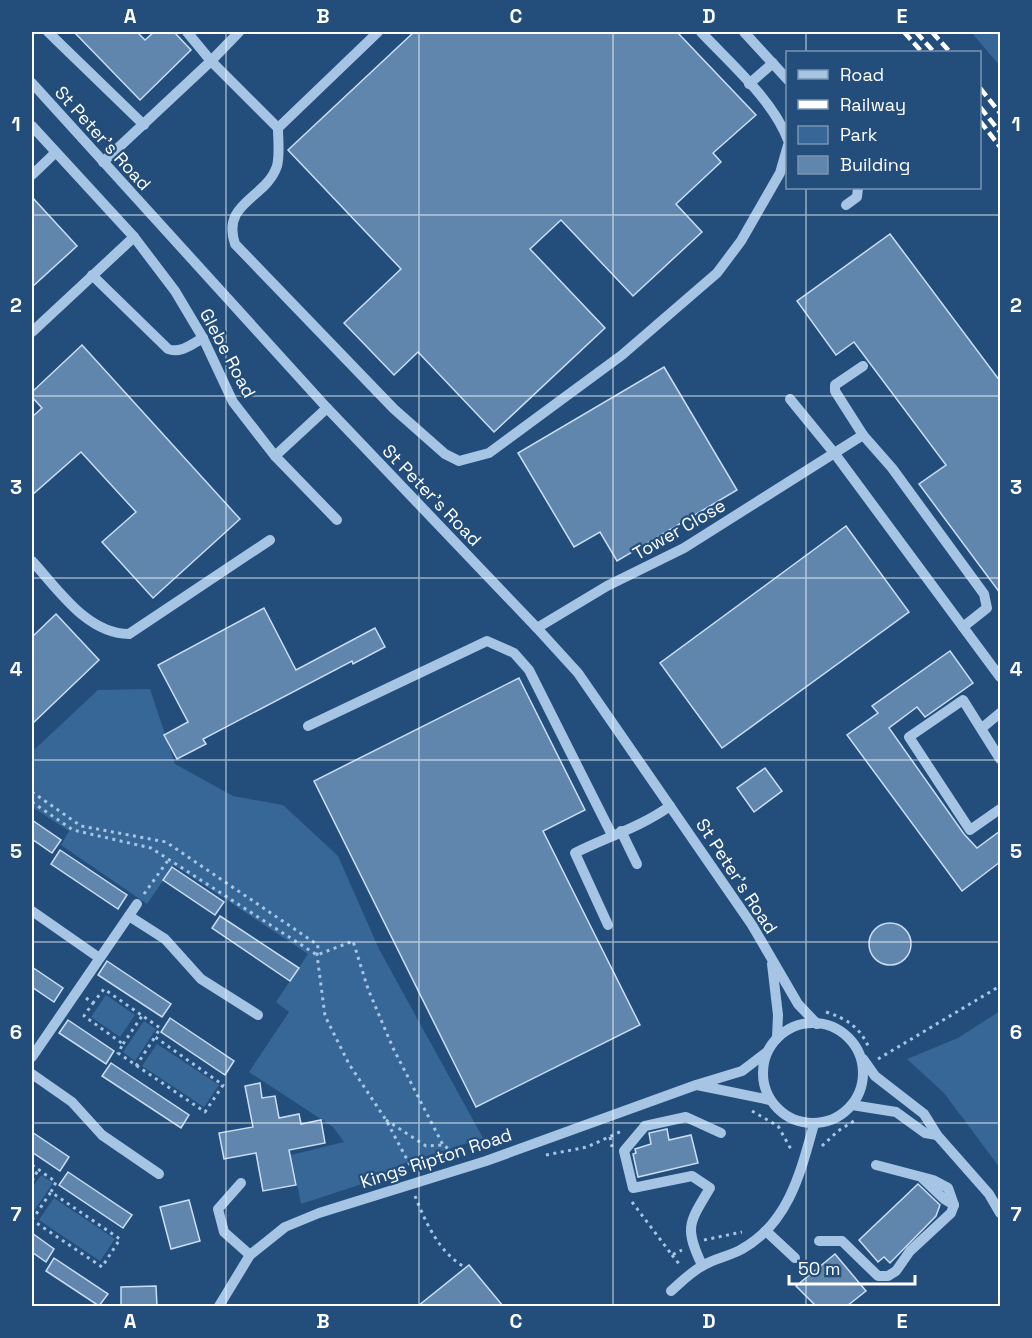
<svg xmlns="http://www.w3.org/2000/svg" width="1032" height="1338" font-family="'Space Grotesk',sans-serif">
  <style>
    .green { fill: #376797 }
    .building { fill: #6186ad; stroke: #c9def4; stroke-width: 1.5 }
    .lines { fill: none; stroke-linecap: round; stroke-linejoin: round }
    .path { stroke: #a6c5e4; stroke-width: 3; stroke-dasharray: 3 4.5; stroke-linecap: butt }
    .minor { stroke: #a6c5e4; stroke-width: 10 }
    .rail { stroke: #fff; stroke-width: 4.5; stroke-dasharray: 10 4.5; stroke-linecap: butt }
    .grid { fill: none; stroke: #fff; stroke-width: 1.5; stroke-opacity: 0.55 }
    .labels { text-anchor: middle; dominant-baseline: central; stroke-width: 4.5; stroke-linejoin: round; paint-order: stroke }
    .street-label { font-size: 18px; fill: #fff; stroke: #234d7a }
    .neatline { fill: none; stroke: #fff; stroke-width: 2 }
    .grid-label { font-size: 20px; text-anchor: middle; font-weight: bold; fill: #fff }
  </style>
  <rect width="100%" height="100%" fill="#234d7a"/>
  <g class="green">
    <path d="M971 32H1000V66Z"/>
    <path d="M150 689 175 764 233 796 283 805 338 856 379 949 483 1138 399 1165 371 1181 301 1204 291 1155 344 1142 333 1127 249 1072 289 1012 276 1002 308 954 174 865 147 904 61 845 69 831 32 807V747L35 749 98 690Z"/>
    <path d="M106 995 135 1015 120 1037 91 1017Z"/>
    <path d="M1000 1011V1168L944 1093 907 1059 958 1038Z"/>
    <path d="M144 1021 156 1029 135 1061 123 1052Z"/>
    <path d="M157 1044 219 1085 204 1107 142 1066Z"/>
    <path d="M41 1175 53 1183 32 1214V1188Z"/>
    <path d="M54 1198 115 1239 100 1261 39 1220Z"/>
  </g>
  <g class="building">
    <path d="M74 32H137L145 40 154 32H174L191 50 140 100Z"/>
    <path d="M414 32H677L756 115 713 153 721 162 676 204 702 232 633 296 561 220 530 249 605 328 494 432 418 352 394 375 344 323 401 269 288 150Z"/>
    <path d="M32 197 77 246 32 287Z"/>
    <path d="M890 234 1000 381V593L919 484 946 465 854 342 836 355 797 301Z"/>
    <path d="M82 345 240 519 153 598 102 542 136 512 81 452 32 495V417L42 408 32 397V392Z"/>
    <path d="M664 367 737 490 617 561 600 532 574 547 518 453Z"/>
    <path d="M846 526 909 612 722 748 660 663Z"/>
    <path d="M264 608 296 670 375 628 385 647 353 664 352 661 203 739 206 744 177 759 164 735 188 722 158 665Z"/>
    <path d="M56 614 99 660 32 724V637Z"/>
    <path d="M950 651 973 683 925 717 917 707 889 728 964 834 977 848 1000 831V862L962 891 847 735 878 713 872 706Z"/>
    <path d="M519 678 585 810 543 831 640 1025 476 1107 314 781Z"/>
    <path d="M765 768 782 791 754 812 737 788Z"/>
    <path d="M32 820 61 840 52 853 32 839Z"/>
    <path d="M60 850 127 895 118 909 51 864Z"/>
    <path d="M172 867 224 902 215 915 163 880Z"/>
    <path d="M220 916 299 968 290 981 212 928Z"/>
    <circle cx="890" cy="944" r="21"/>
    <path d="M107 961 171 1004 162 1017 98 975Z"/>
    <path d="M32 967 63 988 54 1002 32 987Z"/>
    <path d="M170 1018 234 1061 225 1075 161 1032Z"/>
    <path d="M68 1020 114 1051 106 1064 59 1033Z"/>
    <path d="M111 1063 189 1115 181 1128 102 1076Z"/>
    <path d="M260 1083 262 1098 275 1096 279 1118 299 1114 301 1124 321 1120 325 1143 289 1150 296 1185 263 1191 256 1153 224 1159 219 1133 253 1127 245 1086Z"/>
    <path d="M667 1129 669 1140 691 1135 698 1163 638 1177 633 1154 636 1153 635 1149 651 1144 649 1133Z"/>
    <path d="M32 1132 69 1157 60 1171 32 1152Z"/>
    <path d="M68 1172 132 1215 123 1228 59 1185Z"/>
    <path d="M918 1184 940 1205 936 1216 890 1263 884 1257 878 1262 859 1240Z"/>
    <path d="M189 1200 200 1241 171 1249 160 1207Z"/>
    <path d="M32 1233 54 1249 46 1262 32 1252Z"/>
    <path d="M835 1254 866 1291 847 1306H816L796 1286Z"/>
    <path d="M54 1258 108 1294 99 1306 46 1271Z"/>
    <path d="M469 1265 503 1306H418Z"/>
    <path d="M156 1286 157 1306H121V1287Z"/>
  </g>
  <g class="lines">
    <g class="path">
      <path d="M32 792 81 826 166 842 318 945 317 955 325 1016 349 1064 386 1120 411 1167 444 1158"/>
      <path d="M32 802 73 830 151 848 317 955 353 941 368 989 393 1048 443 1145"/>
      <path d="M144 894 169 859"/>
      <path d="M86 998 93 1003 84 1016 123 1044 118 1053 205 1112 223 1085 155 1037 160 1028 104 989 93 1003"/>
      <path d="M826 1012C847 1019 860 1027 869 1048"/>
      <path d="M123 1044 142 1016"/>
      <path d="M878 1059 1000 986"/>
      <path d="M136 1066 155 1037"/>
      <path d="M752 1111 778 1126 792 1151"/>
      <path d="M386 1120 426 1146 443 1145 458 1155"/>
      <path d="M610 1137 612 1147"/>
      <path d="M822 1146 838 1131 857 1119"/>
      <path d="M546 1155 587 1147 622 1131"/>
      <path d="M32 1165 56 1182 51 1192 120 1239 102 1267 32 1220"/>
      <path d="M32 1181 38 1170"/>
      <path d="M415 1196C426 1223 439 1253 466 1268"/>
      <path d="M632 1202 672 1255 682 1250"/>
      <path d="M32 1220 51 1192"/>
      <path d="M704 1240 742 1232"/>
      <path d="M672 1255 680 1265"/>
    </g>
    <g class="minor">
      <path d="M48 32 144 125"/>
      <path d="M187 32 211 61 278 128C278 139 280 155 277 166 266 199 221 202 235 244L394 409 445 454 459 461 489 453 622 355 717 273 741 241 780 173 788 145"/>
      <path d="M701 32C730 63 773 100 788 140"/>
      <path d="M744 32 788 80"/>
      <path d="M32 83 327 408 537 628 578 673 752 925 798 1004 817 1024"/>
      <path d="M749 84 773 63"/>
      <path d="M32 126 134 237 175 291 203 338 233 402 275 456 327 408"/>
      <path d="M278 128 378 32"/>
      <path d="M103 162 211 61 239 32"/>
      <path d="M32 175 55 153"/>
      <path d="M846 205 857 197 858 188"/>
      <path d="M92 275 168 349C180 354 192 344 203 338"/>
      <path d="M32 332 134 237"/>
      <path d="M790 399 835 454 1000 677"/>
      <path d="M863 435 892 468 984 594 987 608 963 627"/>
      <path d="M275 456 337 520"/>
      <path d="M32 561C58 589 87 634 129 634L270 540"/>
      <path d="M537 628 607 586 684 548 863 435 835 391V385L863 366"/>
      <path d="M308 726 487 641 514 653 529 670 612 835"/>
      <path d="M982 728 1000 713"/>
      <path d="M1000 759 963 700 909 737 970 830 1000 809"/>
      <path d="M621 831 637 864"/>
      <path d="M32 911 98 957"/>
      <path d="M129 916 165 939 201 979 258 1015"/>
      <path d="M608 925 575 853C607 837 641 827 670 806"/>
      <path d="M772 964 778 1015 777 1038"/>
      <circle cx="813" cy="1073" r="50"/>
      <path d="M32 1057 137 904"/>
      <path d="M863 1059 875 1076 924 1114 937 1135 989 1194 1000 1213"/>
      <path d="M32 1074 72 1102 102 1135 159 1174"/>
      <path d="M697 1085 770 1100"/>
      <path d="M852 1105 896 1112 925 1133 937 1135"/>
      <path d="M923 1179 944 1199 954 1205"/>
      <path d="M241 1183 218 1209 224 1232 250 1255"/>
      <path d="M766 1231 795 1258"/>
      <path d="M819 1241H842L878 1276H888L896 1271 910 1251 951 1213 954 1205 948 1188 933 1180 876 1165"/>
      <path d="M702 1265C684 1227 689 1223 710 1188L692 1176 633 1188 624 1151 645 1126 686 1117 721 1133"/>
      <path d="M671 1291C681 1282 692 1271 704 1265 716 1258 730 1256 742 1249 789 1223 801 1171 814 1124"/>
      <path d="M219 1306 250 1255 285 1227 319 1213 486 1161 696 1085 742 1071 767 1052"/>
    </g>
    <g class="rail">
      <path d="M904 32 922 52"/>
      <path d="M916 32 934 52"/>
      <path d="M932 32 950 52"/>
      <path d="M980 88 1000 113"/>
      <path d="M980 107 1000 132"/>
      <path d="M980 121 1000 147"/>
    </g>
  </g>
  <path class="grid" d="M226 32V1306M419 32V1306M613 32V1306M806 32V52M806 188V1306M32 215H1000M32 396H1000M32 578H1000M32 760H1000M32 942H1000M32 1123H1000"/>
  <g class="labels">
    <g class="street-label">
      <text transform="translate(103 138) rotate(48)">St Peter's Road</text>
      <text transform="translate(228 353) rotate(62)">Glebe Road</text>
      <text transform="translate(432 495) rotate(46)">St Peter's Road</text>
      <text transform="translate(679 529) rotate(-30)">Tower Close</text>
      <text transform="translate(737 876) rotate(57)">St Peter's Road</text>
      <text transform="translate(436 1158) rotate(-18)">Kings Ripton Road</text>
    </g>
  </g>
  <rect width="1032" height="1338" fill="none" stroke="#234d7a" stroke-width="66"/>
  <rect x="786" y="51" width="195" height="138" fill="#234d7a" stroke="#7b94af" stroke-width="1.5"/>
  <rect x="798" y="70" width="30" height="9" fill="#a6c5e4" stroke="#7b94af" stroke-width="1.5"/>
  <text x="840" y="81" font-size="18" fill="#ffffff">Road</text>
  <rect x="798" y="100" width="30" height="9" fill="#ffffff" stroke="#7b94af" stroke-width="1.5"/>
  <text x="840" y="111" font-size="18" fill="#ffffff">Railway</text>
  <rect x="798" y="126" width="30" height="18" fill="#376797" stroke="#7b94af" stroke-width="1.5"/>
  <text x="840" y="141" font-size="18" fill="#ffffff">Park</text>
  <rect x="798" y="156" width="30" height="18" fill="#6186ad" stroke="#7b94af" stroke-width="1.5"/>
  <text x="840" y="171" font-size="18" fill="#ffffff">Building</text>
  <path d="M789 1275v9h126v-9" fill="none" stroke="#ffffff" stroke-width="3"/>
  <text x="798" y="1275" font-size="18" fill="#ffffff" stroke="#234d7a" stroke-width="4.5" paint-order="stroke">50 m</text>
  <rect x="33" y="33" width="966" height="1272" class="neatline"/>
  <g class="grid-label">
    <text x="130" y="23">A</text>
    <text x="323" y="23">B</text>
    <text x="516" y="23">C</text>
    <text x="709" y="23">D</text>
    <text x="902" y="23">E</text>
    <text x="16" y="131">1</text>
    <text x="1016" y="131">1</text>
    <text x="16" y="312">2</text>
    <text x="1016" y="312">2</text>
    <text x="16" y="494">3</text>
    <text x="1016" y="494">3</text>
    <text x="16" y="676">4</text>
    <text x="1016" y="676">4</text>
    <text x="16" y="858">5</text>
    <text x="1016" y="858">5</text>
    <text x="16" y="1039">6</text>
    <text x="1016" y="1039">6</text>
    <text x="16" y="1221">7</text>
    <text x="1016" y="1221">7</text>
    <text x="130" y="1328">A</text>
    <text x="323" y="1328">B</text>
    <text x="516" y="1328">C</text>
    <text x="709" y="1328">D</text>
    <text x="902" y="1328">E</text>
  </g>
</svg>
